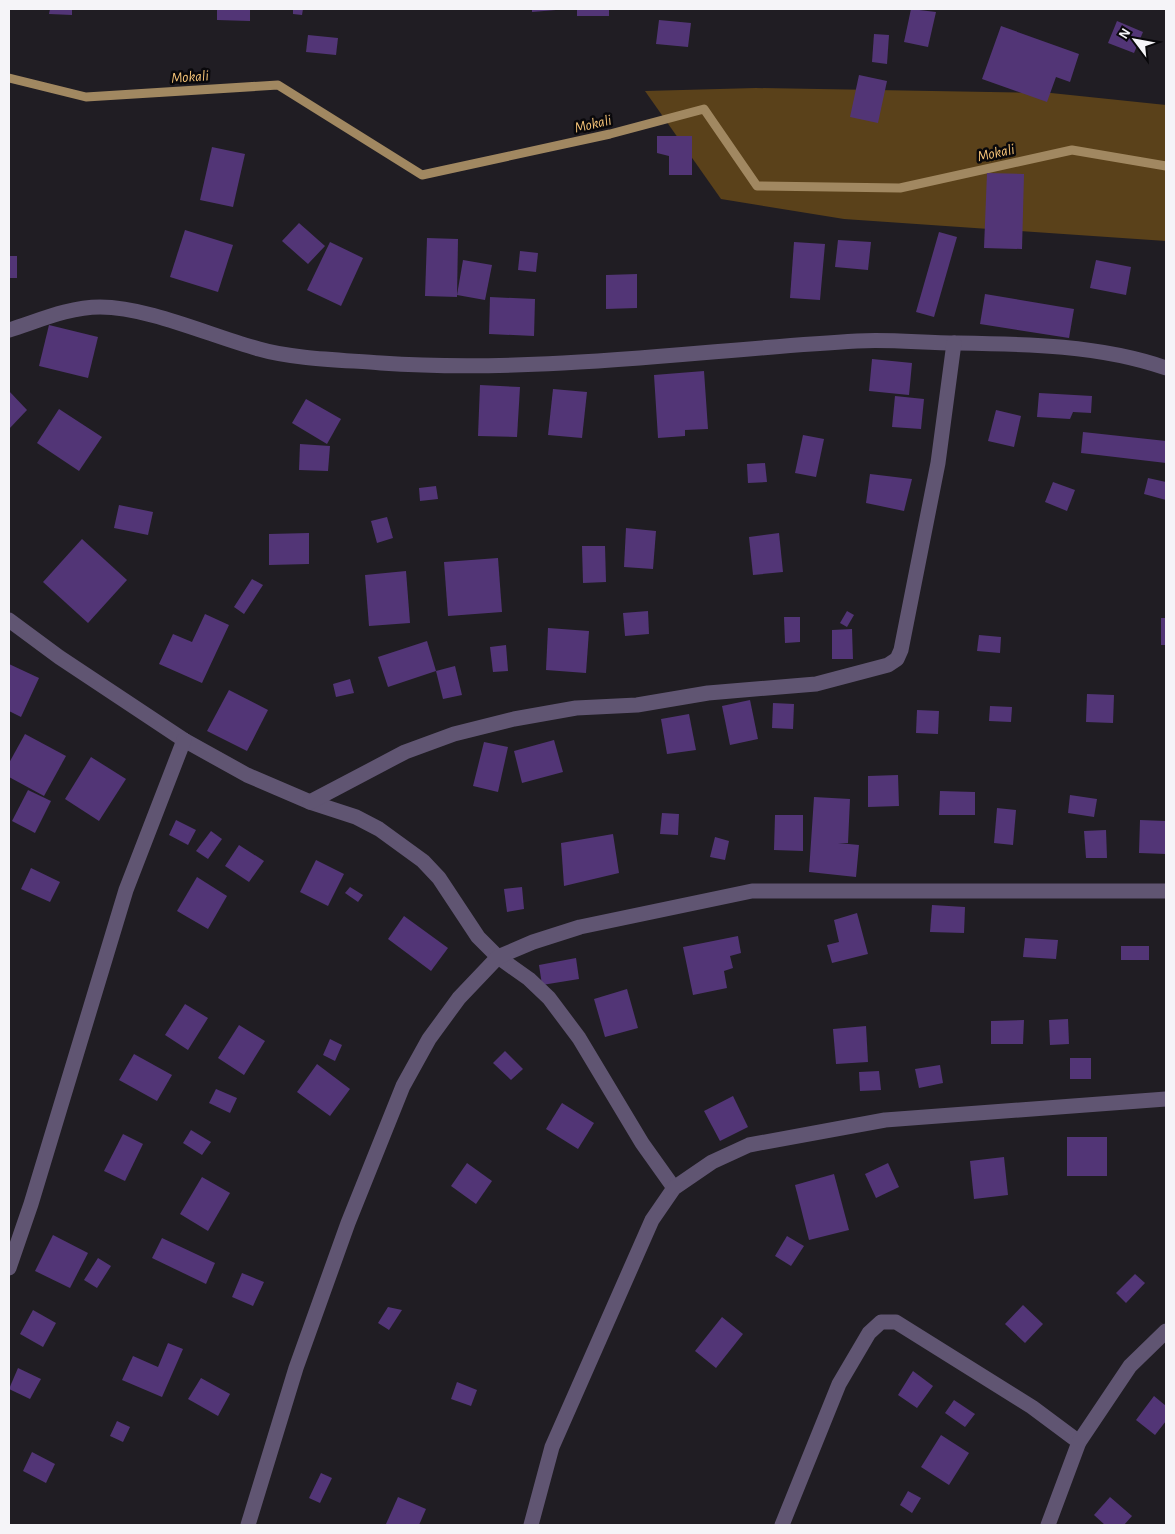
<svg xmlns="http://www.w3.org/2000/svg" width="1175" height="1534" font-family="'Alegreya Sans',sans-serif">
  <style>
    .green { fill: #5a411a }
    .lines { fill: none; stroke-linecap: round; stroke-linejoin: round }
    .stream { stroke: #a18861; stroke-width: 9 }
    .building { fill: #523576 }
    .street { stroke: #605572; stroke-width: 15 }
    .labels { text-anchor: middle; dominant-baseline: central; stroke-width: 5; stroke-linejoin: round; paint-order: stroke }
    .water-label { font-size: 15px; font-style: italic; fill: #f9c679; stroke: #09080b }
  </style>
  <rect width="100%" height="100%" fill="#201d23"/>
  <path class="green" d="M756 88 1051 93 1166 105V241L844 219 721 199 645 91Z"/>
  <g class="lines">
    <path class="stream" d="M9 78 86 97 278 85 422 175 610 134 704 109 757 186 900 188 1072 150 1166 166"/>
  </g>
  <g class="building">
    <path d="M50 9H72V15L49 14Z"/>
    <path d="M217 9H250V21L217 20Z"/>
    <path d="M293 9H303L302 15 293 14Z"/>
    <path d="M532 9H556V10L532 12Z"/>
    <rect x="577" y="9" width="32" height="7"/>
    <path d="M911 9 936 12 928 47 904 42Z"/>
    <path d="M659 20 691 23 688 47 656 44Z"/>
    <path d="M1117 21 1143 32 1134 53 1108 43Z"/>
    <path d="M1001 26 1079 54 1070 82 1056 77 1047 102 982 79Z"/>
    <path d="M874 34 889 35 887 64 872 62Z"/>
    <path d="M308 35 338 38 336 55 306 52Z"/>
    <path d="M859 75 887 81 878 123 850 117Z"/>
    <path d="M657 136H692V175H669V156L657 153Z"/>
    <path d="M212 147 245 154 233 207 200 200Z"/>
    <path d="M987 173 1024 174 1022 249 984 248Z"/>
    <path d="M299 223 325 246 308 264 282 241Z"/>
    <path d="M185 230 233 245 218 292 170 277Z"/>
    <path d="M939 232 957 237 934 317 916 312Z"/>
    <path d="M427 238 458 239 457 297 425 296Z"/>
    <path d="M838 240 871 242 868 270 835 267Z"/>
    <path d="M330 242 363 258 341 306 307 290Z"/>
    <path d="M794 242 825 244 820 300 790 298Z"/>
    <path d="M520 251 538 253 536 272 518 270Z"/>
    <rect x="9" y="256" width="8" height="22"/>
    <path d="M463 260 492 265 485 300 457 295Z"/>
    <path d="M1096 260 1131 267 1126 295 1090 288Z"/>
    <path d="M637 274V308L606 309V275Z"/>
    <path d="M985 294 1074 309 1069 338 980 324Z"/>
    <path d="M490 297 535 299 534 336 489 334Z"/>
    <path d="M49 325 98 337 88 378 39 366Z"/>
    <path d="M872 359 912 363 909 395 869 391Z"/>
    <path d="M704 371 708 429 685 430V436L658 438 654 375Z"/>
    <path d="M480 385 520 387 517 437 478 436Z"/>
    <path d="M553 389 587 392 582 438 548 435Z"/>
    <path d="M9 391 27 410 9 429Z"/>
    <path d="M1039 393 1092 396 1091 413 1073 412 1070 419 1037 417Z"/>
    <path d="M895 396 924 399 921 429 892 427Z"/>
    <path d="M306 399 341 419 327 444 292 423Z"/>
    <path d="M59 409 102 437 79 471 37 443Z"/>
    <path d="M996 410 1021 416 1014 447 988 441Z"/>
    <path d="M1083 432 1166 441V463L1081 453Z"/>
    <path d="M803 435 824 439 816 477 795 473Z"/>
    <path d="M300 444 330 446 328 471 299 470Z"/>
    <path d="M765 463 767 482 748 483 747 464Z"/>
    <path d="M870 474 912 479 904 511 866 503Z"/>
    <path d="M1148 478 1166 482V500L1144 494Z"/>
    <path d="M1053 482 1075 490 1067 511 1045 502Z"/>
    <path d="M436 486 438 499 420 501 419 488Z"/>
    <path d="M119 505 153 512 148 535 114 528Z"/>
    <path d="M387 517 393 538 377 543 371 521Z"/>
    <path d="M626 528 656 531 653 569 624 567Z"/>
    <path d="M309 533V564L269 565V534Z"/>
    <path d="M779 533 783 572 753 575 749 537Z"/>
    <path d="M82 539 127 580 88 623 43 582Z"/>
    <path d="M582 546H605L606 582 583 583Z"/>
    <path d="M498 558 502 612 448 616 444 562Z"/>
    <path d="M406 571 410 623 369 626 365 575Z"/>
    <path d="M252 579 263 585 244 614 234 607Z"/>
    <path d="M648 611 649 634 625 636 623 613Z"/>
    <path d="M847 611 854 615 847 627 840 623Z"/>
    <path d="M205 614 229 625 202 683 159 664 173 634 192 642Z"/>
    <path d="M784 617H800V642L785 643Z"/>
    <rect x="1161" y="618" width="5" height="27"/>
    <path d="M548 628 589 631 586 673 546 670Z"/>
    <path d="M852 629 853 659H832V630Z"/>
    <path d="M979 635 1001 637 1000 653 977 651Z"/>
    <path d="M427 641 436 671 388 687 378 657Z"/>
    <path d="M506 645 508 671 493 672 490 647Z"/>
    <path d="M9 664 39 678 21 717 9 711Z"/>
    <path d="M455 666 462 695 443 699 436 671Z"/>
    <path d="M350 679 354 693 336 697 333 684Z"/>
    <path d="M229 690 268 710 247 751 207 731Z"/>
    <path d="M1087 694 1114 695 1113 723 1086 722Z"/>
    <path d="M750 700 758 739 730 745 722 706Z"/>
    <path d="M773 703 794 704 793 729 772 728Z"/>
    <path d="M990 706 1012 707 1011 722 989 721Z"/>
    <path d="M917 710 939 711 938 734 916 733Z"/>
    <path d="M689 714 696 750 667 754 661 719Z"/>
    <path d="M25 734 66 756 44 796 9 777V763Z"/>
    <path d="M554 740 563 772 522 783 514 751Z"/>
    <path d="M484 742 508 747 498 792 473 786Z"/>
    <path d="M91 757 126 779 99 821 65 799Z"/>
    <path d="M898 775 899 806 868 807V776Z"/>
    <path d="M28 790 51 801 35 833 12 821Z"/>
    <path d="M940 791 975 792V815H939Z"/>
    <path d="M1070 795 1097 799 1094 817 1068 813Z"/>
    <path d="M814 797 850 799 848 843H838L859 845 856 877 809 872Z"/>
    <path d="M997 808 1016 810 1013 845 994 843Z"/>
    <path d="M662 813 679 814 678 835 660 834Z"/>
    <path d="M775 815H803V851L774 850Z"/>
    <path d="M176 820 196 830 188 845 169 835Z"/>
    <path d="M1140 820 1166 821V854L1139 853Z"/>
    <path d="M1106 830 1107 858H1086L1084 831Z"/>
    <path d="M211 831 222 839 208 859 196 851Z"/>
    <path d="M613 834 619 873 564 886 561 843Z"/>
    <path d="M715 837 729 841 725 860 710 857Z"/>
    <path d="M239 845 264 861 249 882 225 866Z"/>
    <path d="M316 860 344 874 328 906 300 892Z"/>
    <path d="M31 868 60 882 50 902 21 889Z"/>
    <path d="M197 877 227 896 208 929 177 911Z"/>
    <path d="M350 887 363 895 358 902 345 893Z"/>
    <path d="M522 887 524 909 507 912 504 889Z"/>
    <path d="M932 905 965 907 964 933 930 932Z"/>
    <path d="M857 913 868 954 832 963 827 945 839 942 834 920Z"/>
    <path d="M404 916 448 948 431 971 388 939Z"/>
    <path d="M738 936 741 953 730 956 733 968 724 971 727 988 693 995 683 947Z"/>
    <path d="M1025 938 1058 940 1056 959 1023 957Z"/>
    <rect x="1121" y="946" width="28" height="14"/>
    <path d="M576 958 579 979 542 985 539 965Z"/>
    <path d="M627 989 638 1028 605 1037 594 999Z"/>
    <path d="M185 1004 208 1018 188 1050 165 1035Z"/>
    <path d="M1068 1019 1069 1044 1050 1045 1049 1020Z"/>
    <path d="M1024 1020 1023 1044H991V1021Z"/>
    <path d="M239 1025 265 1041 244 1075 218 1058Z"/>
    <path d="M866 1026 868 1062 836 1064 833 1029Z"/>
    <path d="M330 1039 342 1045 335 1061 323 1055Z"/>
    <path d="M505 1051 523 1069 511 1080 493 1063Z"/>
    <path d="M134 1054 172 1075 157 1101 119 1080Z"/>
    <rect x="1070" y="1058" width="21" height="21"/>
    <path d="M317 1064 350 1089 330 1116 297 1092Z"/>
    <path d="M940 1065 943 1083 919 1088 915 1069Z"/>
    <path d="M879 1071 881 1090 860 1091 859 1072Z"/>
    <path d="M216 1089 237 1098 230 1113 209 1103Z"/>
    <path d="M733 1096 748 1127 720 1141 704 1111Z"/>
    <path d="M562 1103 594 1123 578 1149 546 1129Z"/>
    <path d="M191 1130 211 1142 202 1155 183 1143Z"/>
    <path d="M123 1134 143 1144 125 1181 104 1171Z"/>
    <rect x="1067" y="1137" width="40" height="39"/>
    <path d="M1004 1157 1008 1195 974 1199 970 1161Z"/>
    <path d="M467 1163 492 1181 476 1204 451 1186Z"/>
    <path d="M888 1163 899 1187 876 1198 865 1174Z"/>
    <path d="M834 1174 849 1230 809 1240 795 1185Z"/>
    <path d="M202 1177 230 1193 208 1231 180 1214Z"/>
    <path d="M53 1235 88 1253 70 1288 35 1271Z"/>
    <path d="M787 1236 804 1246 791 1266 775 1256Z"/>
    <path d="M162 1238 215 1263 206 1284 152 1258Z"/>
    <path d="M98 1258 111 1266 97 1288 84 1280Z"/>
    <path d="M242 1273 264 1282 253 1306 232 1297Z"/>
    <path d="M1135 1274 1145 1283 1126 1303 1116 1293Z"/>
    <path d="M1023 1305 1043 1324 1025 1343 1005 1324Z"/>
    <path d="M388 1307 402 1310 389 1330 378 1323Z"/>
    <path d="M33 1310 56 1323 43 1347 20 1334Z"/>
    <path d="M722 1317 743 1334 716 1368 695 1351Z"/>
    <path d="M168 1343 183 1349 162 1397 122 1380 133 1356 158 1367Z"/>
    <path d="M18 1368 41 1379 30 1399 9 1389Z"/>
    <path d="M913 1371 933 1386 917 1408 898 1395Z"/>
    <path d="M201 1378 230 1394 218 1416 188 1399Z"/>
    <path d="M457 1382 477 1390 471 1406 451 1399Z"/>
    <path d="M1154 1396 1166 1406V1421L1155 1435 1136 1420Z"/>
    <path d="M954 1400 975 1414 965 1427 945 1413Z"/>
    <path d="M117 1421 130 1427 123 1442 110 1436Z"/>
    <path d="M941 1435 969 1453 949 1485 921 1467Z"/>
    <path d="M32 1452 55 1464 46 1483 23 1471Z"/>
    <path d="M321 1473 332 1478 320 1503 309 1498Z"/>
    <path d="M908 1491 921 1498 912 1513 900 1505Z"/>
    <path d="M398 1497 426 1509 419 1525 386 1524Z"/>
    <path d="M1110 1497 1132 1516 1124 1525H1105L1094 1515Z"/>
  </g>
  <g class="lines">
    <g class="street">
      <path d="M9 330C38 321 69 307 100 307 148 307 211 336 259 349 293 359 345 360 381 363 540 374 699 350 857 341 890 339 924 343 957 343 1026 344 1100 345 1166 368"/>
      <path d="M9 620 59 657 184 740 247 775 310 802 356 817 379 829 423 861 439 878 478 937 498 957 529 979 549 998 579 1038 642 1143 674 1188"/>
      <path d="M310 802 405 752 454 734 514 719 576 708 637 705 708 693 816 684 888 665 897 659 901 650 938 463 954 343"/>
      <path d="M9 1268 31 1204 126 890 184 740"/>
      <path d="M248 1525 296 1368 348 1223 403 1086 429 1039 459 998 498 957 533 942 580 927 752 891H1166"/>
      <path d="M531 1525 552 1447 652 1220 674 1188 712 1162 749 1145 885 1120 1166 1099"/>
      <path d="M782 1525 839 1384 869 1333 881 1322H896L1032 1407 1079 1442"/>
      <path d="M1048 1525 1079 1442 1130 1366 1166 1331"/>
    </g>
  </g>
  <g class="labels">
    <g class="water-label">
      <text transform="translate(190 77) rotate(-4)">Mokali</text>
      <text transform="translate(593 124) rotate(-13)">Mokali</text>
      <text transform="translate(996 153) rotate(-12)">Mokali</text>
    </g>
  </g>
  <rect width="1175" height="1534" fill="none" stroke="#f5f4f8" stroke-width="20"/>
  <g transform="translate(1135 40) rotate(302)" stroke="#09080b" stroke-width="4" paint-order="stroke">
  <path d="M0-4L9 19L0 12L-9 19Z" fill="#f5f4f8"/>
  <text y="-8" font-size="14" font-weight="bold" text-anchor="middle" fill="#f5f4f8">N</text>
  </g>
</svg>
